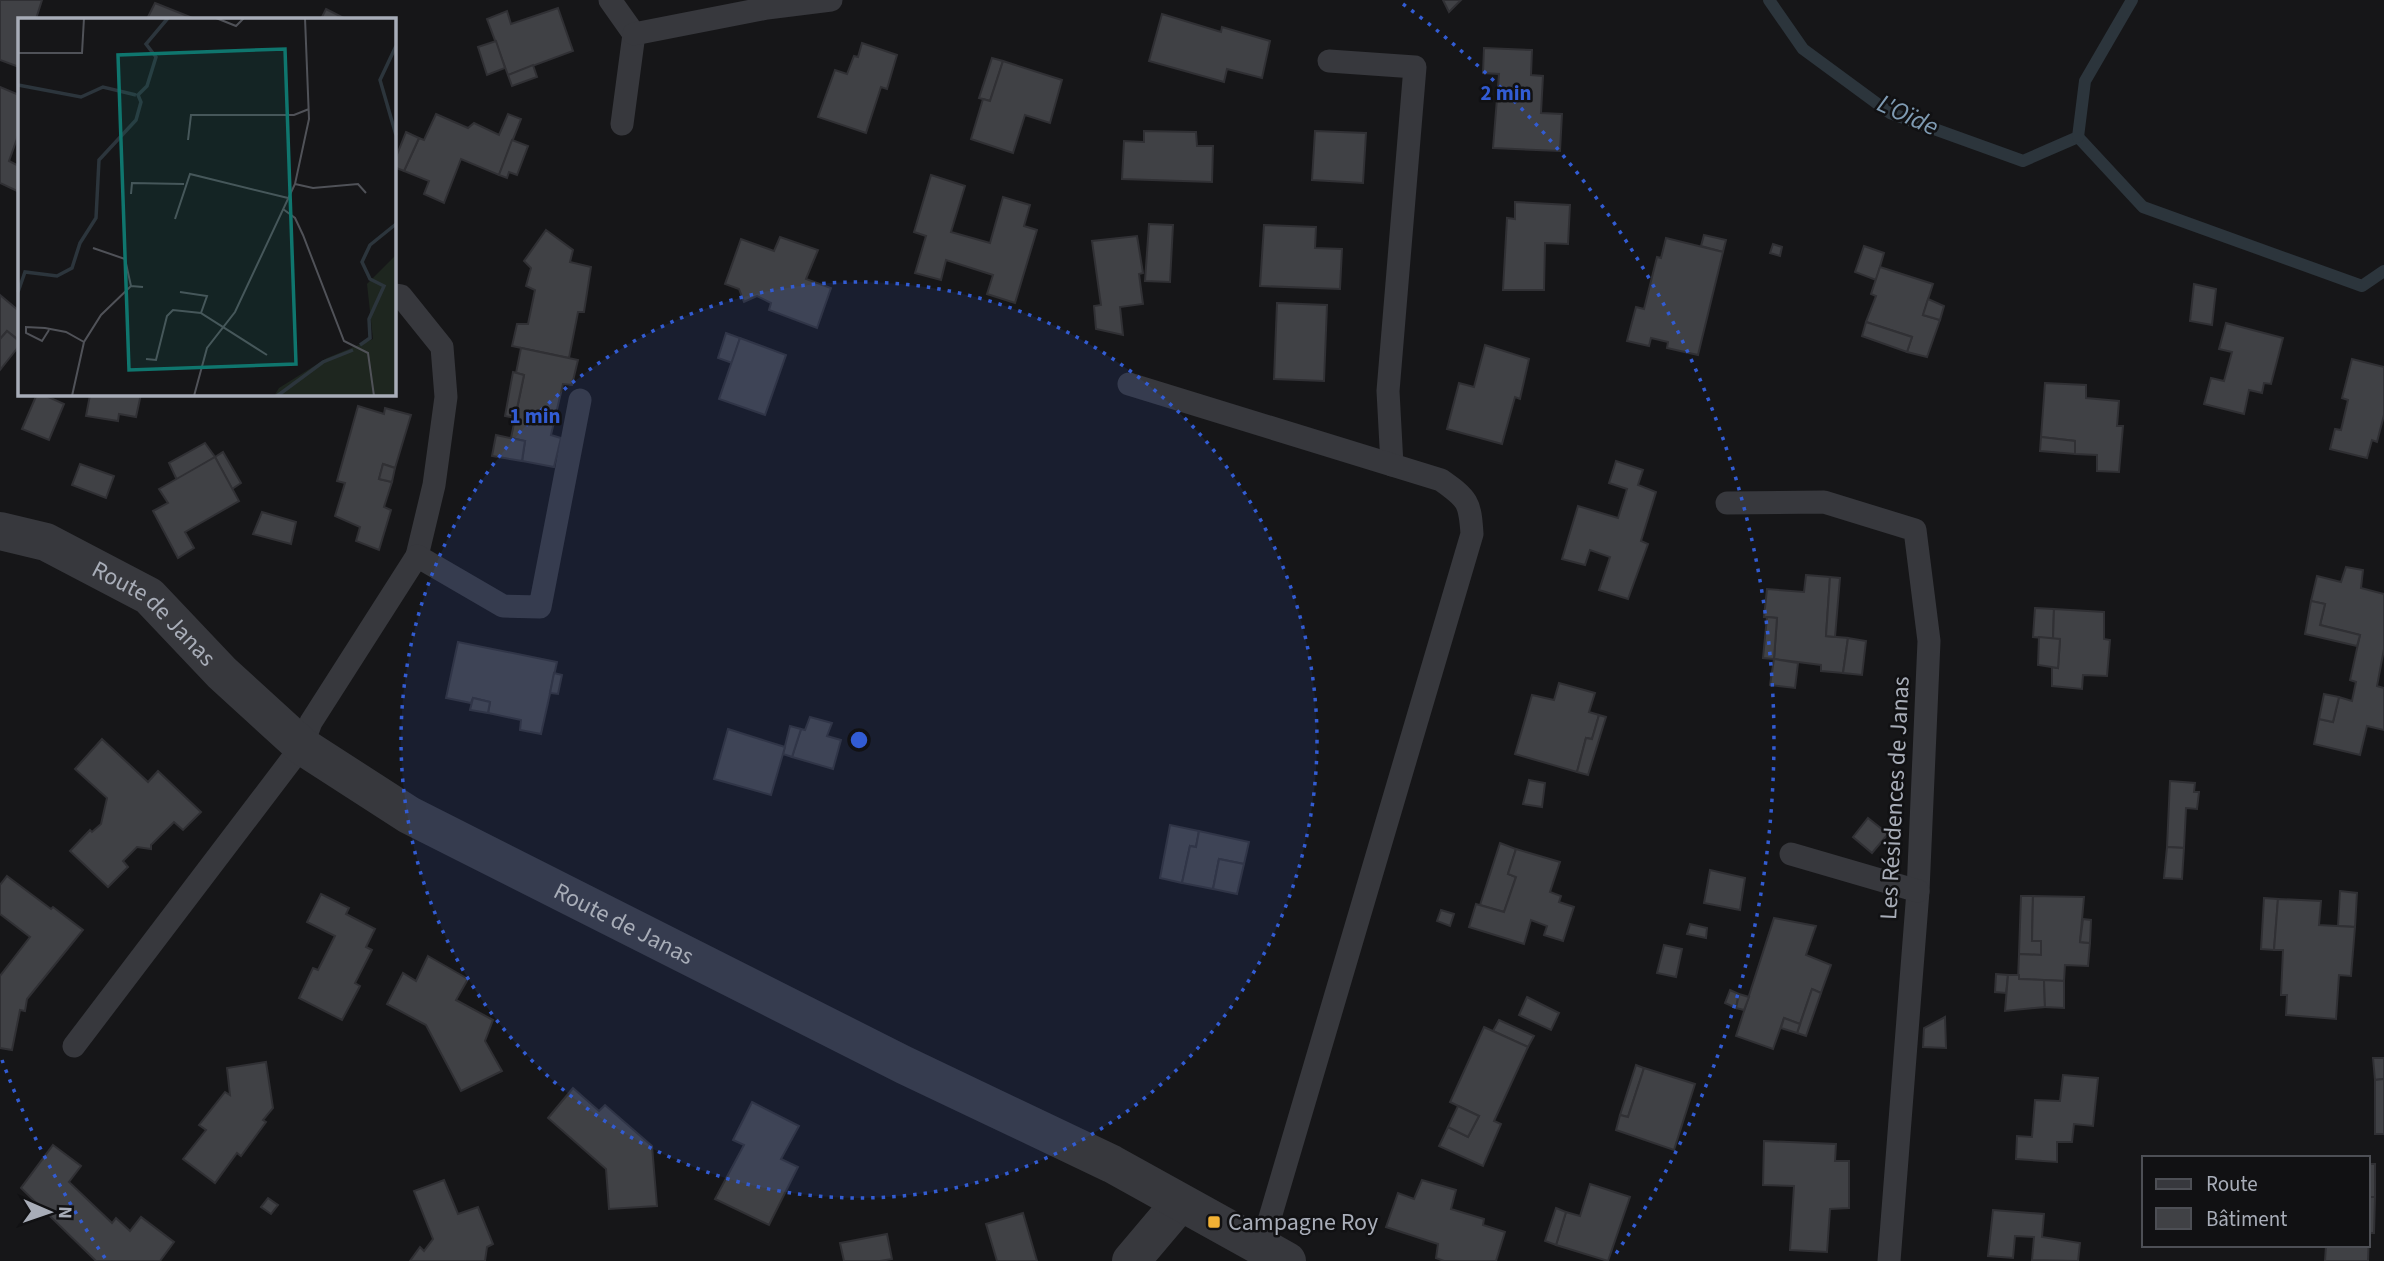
<svg xmlns="http://www.w3.org/2000/svg" width="2384" height="1261" font-family="'Source Sans 3',sans-serif">
  <style>
    .lines { fill: none; stroke-linecap: round; stroke-linejoin: round }
    .stream { stroke: #2c353c; stroke-width: 12 }
    .building { fill: #404145; stroke: #303034; stroke-width: 2 }
    .service { stroke: #37383d; stroke-width: 23 }
    .minor { stroke: #37383d; stroke-width: 38 }
    .tertiary { stroke: #37383d; stroke-width: 38 }
    .ring { fill: none; stroke: #325cd3; stroke-width: 3.5; stroke-dasharray: 3.5 7 }
    .poi-dot { fill: #f2b134; stroke: #111113; stroke-width: 2.5 }
    .labels { text-anchor: middle; dominant-baseline: central; stroke-width: 5; stroke-linejoin: round; paint-order: stroke }
    .street-label { font-size: 24px; fill: #a8adb8; stroke: #111113 }
    .poi-label { font-size: 24px; fill: #a8adb8; stroke: #111113; text-anchor: start }
    .water-label { font-size: 26px; font-style: italic; fill: #7f9bb3; stroke: #111113 }
    .inset-river { fill: none; stroke: #2c353c; stroke-width: 3.5 }
    .inset-road { fill: none; stroke: #505258; stroke-width: 2 }
    .view { fill: #0f766e; fill-opacity: 0.15; stroke: #0f766e; stroke-width: 3.5 }
    .inset-edge { fill: none; stroke: #a8adb8; stroke-width: 3.5 }
    .centre { fill: #325cd3; stroke: #111113; stroke-width: 3.5 }
    .ring-label { font-size: 21px; text-anchor: middle; font-weight: bold; fill: #325cd3; stroke: #111113; stroke-width: 5; stroke-linejoin: round; paint-order: stroke }
  </style>
  <rect width="100%" height="100%" fill="#161618"/>
  <g class="lines">
    <g class="stream">
      <path d="M1769 0 1803 49 1890 113 2023 161 2078 137 2143 207 2362 286 2384 271"/>
      <path d="M2078 137 2085 81 2132 0"/>
    </g>
  </g>
  <g class="building">
    <path d="M0 0H42L36 19H19V67L0 60Z"/>
    <path d="M1443 0H1461L1449 12Z"/>
    <path d="M155 3 195 19H147Z"/>
    <path d="M558 8 573 51 508 75 487 19 507 11 511 24Z"/>
    <path d="M326 9 344 18V19H321Z"/>
    <path d="M1162 14 1221 32 1222 27 1270 41 1262 78 1227 69 1224 82 1149 61Z"/>
    <path d="M496 41 505 68 487 75 478 47Z"/>
    <path d="M862 43 897 55 887 89 881 87 866 133 818 117 835 70 847 74 854 56 858 57Z"/>
    <path d="M1484 48 1532 50 1531 75 1543 76 1541 113 1562 114 1560 151 1493 148 1499 74 1483 73Z"/>
    <path d="M992 58 1003 61 990 101 979 98Z"/>
    <path d="M1003 61 1062 80 1050 123 1025 115 1013 153 971 139 983 99 990 101Z"/>
    <path d="M533 65 537 77 512 86 508 75Z"/>
    <path d="M0 87 19 95V133L9 161 19 166 17 191 0 183Z"/>
    <path d="M436 114 468 128 474 123 499 135 508 114 521 119 499 175 461 159 444 203 424 194 429 181 404 171 419 138 424 140Z"/>
    <path d="M1144 131 1196 132 1197 146H1213L1212 182 1122 179 1124 141 1144 142Z"/>
    <path d="M1315 131 1366 133 1363 183 1312 180Z"/>
    <path d="M406 132 419 138 404 171 394 167V162Z"/>
    <path d="M512 140 528 146 517 175 509 172 507 178 499 175Z"/>
    <path d="M931 175 965 186 951 232 990 243 1003 197 1030 205 1024 226 1037 230 1015 303 987 294 993 275 946 260 941 280 915 273 926 236 914 232Z"/>
    <path d="M1515 202 1570 205 1568 244 1545 243 1544 290H1503L1507 218 1515 219Z"/>
    <path d="M1149 224 1173 225 1170 282 1145 281Z"/>
    <path d="M1264 225 1316 227 1315 248 1342 249 1340 289 1260 286Z"/>
    <path d="M546 230 573 250 570 262 591 267 584 312H578L569 358 512 346 517 324H528L535 290 526 286 531 268 524 261Z"/>
    <path d="M1704 235 1726 240 1723 252 1701 246Z"/>
    <path d="M1137 236 1143 273 1139 274 1143 304 1120 307 1123 335 1096 329 1094 306 1101 305 1092 241Z"/>
    <path d="M780 237 818 250 806 279 831 288 817 328 769 310 771 303 757 296 744 302 739 289 725 284 741 239 774 251Z"/>
    <path d="M1666 238 1723 252 1698 355 1667 348 1668 342 1651 338 1649 346 1627 341 1636 307 1644 309 1657 257 1661 258Z"/>
    <path d="M1773 244 1782 247 1780 256 1770 253Z"/>
    <path d="M1864 246 1884 253 1876 280 1855 272Z"/>
    <path d="M1880 267 1933 284 1923 315 1940 320 1927 357 1907 352 1912 337 1866 322 1876 296 1871 294Z"/>
    <path d="M2194 284 2216 289 2212 325 2190 321Z"/>
    <path d="M0 295 19 311V340L7 331 0 339Z"/>
    <path d="M1928 299 1944 306 1940 320 1923 315Z"/>
    <path d="M1277 303 1327 305 1324 381 1274 379Z"/>
    <path d="M1866 322 1912 337 1907 352 1862 336Z"/>
    <path d="M2226 323 2283 338 2271 384 2264 383 2262 393 2249 390 2244 414 2204 404 2211 378 2224 381 2232 352 2219 349Z"/>
    <path d="M7 331 19 341V346L0 370V339Z"/>
    <path d="M726 333 740 338 732 363 718 358Z"/>
    <path d="M740 338 786 355 765 415 719 399Z"/>
    <path d="M1485 345 1529 359 1520 399 1515 397 1502 444 1447 429 1459 383 1474 387Z"/>
    <path d="M521 348 578 360 572 385 563 384 551 435 561 438 554 467 522 461 525 441 511 438 524 375 516 373Z"/>
    <path d="M2352 359 2384 367V415L2377 442 2372 440 2367 458 2330 449 2335 429 2341 430 2348 400 2342 398Z"/>
    <path d="M513 372 524 375 515 418 505 416Z"/>
    <path d="M2045 383 2086 385V398L2119 401 2117 426H2123L2119 472 2097 471V455L2075 454V441L2041 437Z"/>
    <path d="M37 394H42L64 404 49 440 22 429Z"/>
    <path d="M79 394H141L136 417 119 414 118 421 86 416 90 395Z"/>
    <path d="M358 406 384 414 385 408 411 415 395 468 383 464 379 479 392 482 384 507 391 510 379 550 356 541 360 527 335 516 345 483 337 481Z"/>
    <path d="M496 435 525 441 522 461 492 456Z"/>
    <path d="M2041 437 2075 441V454L2040 451Z"/>
    <path d="M205 443 215 457 177 480 169 463Z"/>
    <path d="M223 452 241 483 232 489 215 457Z"/>
    <path d="M215 457 239 501 185 532 194 548 178 558 153 511 168 503 159 489Z"/>
    <path d="M1616 461 1643 470 1638 485 1656 492 1641 541 1648 544 1628 599 1599 590 1610 557 1590 550 1585 565 1562 559 1578 506 1618 518 1627 489 1609 483Z"/>
    <path d="M80 464 114 476 106 498 72 485Z"/>
    <path d="M383 464 395 468 392 482 379 479Z"/>
    <path d="M262 512 296 522 291 544 253 534Z"/>
    <path d="M2346 567 2363 570 2361 588 2384 594V649L2377 686 2384 688V730L2367 726 2360 755 2314 744 2319 719 2333 722 2339 697 2352 701 2356 682 2350 680 2360 635 2320 625 2325 604 2311 601 2317 576 2341 582Z"/>
    <path d="M1806 575 1830 577 1826 636 1848 638 1843 673 1821 671V665L1774 659 1777 618 1764 617 1767 589 1804 592Z"/>
    <path d="M1830 577 1840 578 1835 637 1826 636Z"/>
    <path d="M2311 601 2325 604 2320 625 2360 635 2357 646 2305 634Z"/>
    <path d="M2035 608 2054 609 2053 639 2033 637Z"/>
    <path d="M2054 609 2104 612V639L2110 640 2107 676 2083 675 2082 689 2052 686V667L2058 668 2060 639H2053Z"/>
    <path d="M1767 617 1777 618 1774 659 1763 658Z"/>
    <path d="M2039 637 2060 639 2058 668 2038 665Z"/>
    <path d="M1848 638 1866 641 1862 675 1843 673Z"/>
    <path d="M458 642 557 662 541 734 520 730 521 720 488 713 490 702 473 698 471 703 446 698Z"/>
    <path d="M1774 659 1798 663 1795 688 1770 685Z"/>
    <path d="M554 673 562 675 558 694 550 693Z"/>
    <path d="M1559 683 1595 693 1589 712 1599 715 1592 739 1586 738 1577 772 1515 754 1532 695 1554 700Z"/>
    <path d="M2324 694 2339 697 2333 722 2319 719Z"/>
    <path d="M473 698 490 702 488 713 470 710Z"/>
    <path d="M1599 715 1606 717 1588 775 1577 772 1586 738 1592 739Z"/>
    <path d="M810 717 832 723 827 736 841 740 833 769 792 757 801 729 805 730Z"/>
    <path d="M790 726 801 729 792 757 783 754Z"/>
    <path d="M728 729 785 747 771 795 714 779Z"/>
    <path d="M102 739 148 782 158 771 201 812 183 830 174 822 151 845V849L137 847 123 861 128 867 108 887 70 851 90 830 92 832 101 824 107 798 75 769Z"/>
    <path d="M1529 780 1545 783 1542 807 1523 804Z"/>
    <path d="M2170 781 2195 783 2194 792H2199L2197 809 2186 808 2184 848 2167 847Z"/>
    <path d="M1868 818 1888 834 1872 853 1853 837Z"/>
    <path d="M1170 825 1199 831 1196 847 1190 846 1182 883 1160 878Z"/>
    <path d="M1199 831 1249 842 1244 864 1219 859 1213 889 1182 883 1190 846 1196 847Z"/>
    <path d="M1500 843 1516 849 1508 874 1516 877 1504 912 1480 905Z"/>
    <path d="M2167 847 2184 848 2182 879 2164 878Z"/>
    <path d="M1516 849 1560 862 1550 892 1561 896 1559 902 1574 907 1563 941 1544 935 1547 926 1531 920 1524 944 1469 927 1476 904 1504 912 1516 877 1508 874Z"/>
    <path d="M1219 859 1244 864 1237 894 1213 889Z"/>
    <path d="M1710 870 1745 878 1740 910 1704 903Z"/>
    <path d="M7 876 51 909 53 907 83 930 27 999 25 1011 20 1010 12 1050 0 1048V976L30 937 0 914V885Z"/>
    <path d="M2340 891 2357 893 2355 927 2338 926Z"/>
    <path d="M321 894 349 908 346 914 375 929 366 947 372 950 355 983 360 986 342 1020 299 998 313 968 318 970 335 936 307 922Z"/>
    <path d="M2021 896H2033L2032 941H2041V955L2019 954Z"/>
    <path d="M2033 896 2084 897 2080 942 2090 943 2088 966 2065 965 2064 981 2018 979 2019 954 2041 955V941H2032Z"/>
    <path d="M2264 898 2278 899 2274 950 2261 949Z"/>
    <path d="M2278 899 2321 901 2319 925 2355 927 2351 976 2339 975 2336 1019 2286 1015 2287 995H2281L2283 950H2274Z"/>
    <path d="M1441 910 1454 914 1450 926 1437 921Z"/>
    <path d="M1774 918 1816 926 1806 955 1831 965 1821 993 1812 989 1800 1024 1784 1018 1773 1049 1736 1036Z"/>
    <path d="M2083 919 2091 920 2090 943 2080 942Z"/>
    <path d="M1690 924 1707 928 1706 938 1687 934Z"/>
    <path d="M1664 945 1682 949 1676 977 1657 973Z"/>
    <path d="M428 956 468 979 456 1000 493 1020 485 1041 502 1071 461 1091 426 1025 387 1004 403 973 416 981Z"/>
    <path d="M1996 974 2008 975 2006 993 1995 992Z"/>
    <path d="M2008 975H2019V979L2044 980 2045 1007 2005 1011Z"/>
    <path d="M2044 980 2064 981V1008L2045 1007Z"/>
    <path d="M1812 989 1821 993 1806 1036 1797 1033Z"/>
    <path d="M1730 990 1739 994 1736 1008 1725 1003Z"/>
    <path d="M1739 994 1749 997 1744 1010 1736 1008Z"/>
    <path d="M1527 997 1559 1013 1551 1030 1519 1015Z"/>
    <path d="M1945 1017 1946 1048 1923 1047 1924 1028Z"/>
    <path d="M1784 1018 1800 1024 1797 1033 1781 1028Z"/>
    <path d="M1499 1020 1534 1036 1528 1047 1493 1031Z"/>
    <path d="M1484 1027 1528 1047 1494 1121 1501 1124 1483 1166 1439 1146 1448 1127 1468 1137 1479 1116 1450 1102Z"/>
    <path d="M2373 1058H2384V1079L2375 1080Z"/>
    <path d="M266 1062 273 1108 263 1120 266 1122 241 1156 237 1153 215 1183 183 1159 206 1130 199 1125 225 1092 230 1095 227 1068Z"/>
    <path d="M1636 1065 1644 1068 1628 1117 1620 1115Z"/>
    <path d="M1644 1068 1695 1084 1674 1150 1616 1130 1620 1115 1628 1117Z"/>
    <path d="M2063 1075 2098 1078 2093 1126 2074 1124 2072 1142H2057V1162L2016 1159 2017 1136 2032 1137 2035 1100 2060 1101Z"/>
    <path d="M2384 1079V1134H2375V1080Z"/>
    <path d="M573 1088 599 1111 605 1105 652 1146 657 1206 609 1209 606 1169 548 1118Z"/>
    <path d="M752 1102 799 1126 781 1159 798 1167 769 1225 715 1199 744 1145 733 1140Z"/>
    <path d="M1458 1106 1479 1116 1468 1137 1448 1127Z"/>
    <path d="M1764 1141 1836 1144 1835 1161H1849V1208L1830 1209 1827 1252 1790 1250 1794 1186 1763 1185Z"/>
    <path d="M53 1145 81 1166 69 1182 112 1223 116 1218 130 1231 141 1217 174 1242 160 1261H96L21 1188Z"/>
    <rect x="2368" y="1164" width="7" height="33"/>
    <path d="M444 1180 458 1214 478 1207 493 1244 487 1247 485 1261H410L420 1247 424 1251 433 1239 414 1191Z"/>
    <path d="M1422 1180 1456 1190 1451 1209 1484 1219 1483 1225 1505 1232 1496 1261H1444L1436 1258 1438 1244 1386 1227 1398 1193 1414 1199Z"/>
    <path d="M1590 1184 1630 1197 1608 1261 1556 1245 1566 1212 1580 1216Z"/>
    <path d="M2368 1197H2375L2374 1233H2368Z"/>
    <path d="M268 1198 278 1205 271 1214 261 1207Z"/>
    <path d="M1556 1208 1566 1212 1556 1245 1545 1241Z"/>
    <path d="M1993 1210 2044 1214 2042 1237 2080 1243 2078 1261 2032 1260 2034 1237 2015 1236 2013 1258 1988 1256Z"/>
    <path d="M1023 1213 1037 1261H997L986 1224Z"/>
    <path d="M2369 1233 2368 1261H2325L2326 1246 2368 1245Z"/>
    <path d="M887 1234 892 1259 880 1261H844L840 1243Z"/>
  </g>
  <g class="lines">
    <g class="service">
      <path d="M610 0 634 34 622 124"/>
      <path d="M634 34 767 8 831 0"/>
      <path d="M1329 61 1415 67 1388 391 1392 465"/>
      <path d="M394 295 401 296 442 347 446 397 434 485 417 556"/>
      <path d="M1129 384 1441 480C1468 499 1470 502 1472 534L1261 1248"/>
      <path d="M1727 503 1824 502 1915 530 1929 641 1918 891 1889 1261"/>
      <path d="M1791 854 1918 891"/>
      <path d="M74 1046 302 746 311 722 417 556 503 606 540 607 580 400"/>
    </g>
    <path class="minor" d="M1131 1261 1180 1203"/>
    <path class="tertiary" id="s1" d="M0 531 46 542 149 596 222 673 302 746 409 815 904 1065 1112 1164 1287 1261"/>
  </g>
  <circle cx="859" cy="740" r="458" fill="#325cd3" fill-opacity=".12"/>
  <g class="ring">
    <circle cx="859" cy="740" r="458"/>
    <path d="M105 1258A915 915 0 0 1 2 1060M1403 4A915 915 0 0 1 1613 1258"/>
  </g>
  <rect class="poi-dot" x="1207" y="1215" width="14" height="14" rx="3.5"/>
  <g class="labels">
    <g class="street-label">
      <text stroke="none"><textPath href="#s1" startOffset="178">Route de Janas</textPath></text>
      <text transform="translate(1895 798) rotate(-87)">Les Résidences de Janas</text>
      <text stroke="none"><textPath href="#s1" startOffset="746">Route de Janas</textPath></text>
    </g>
    <g class="poi-label">
      <text x="1228" y="1222">Campagne Roy</text>
    </g>
    <g class="water-label">
      <text transform="translate(1908 115) rotate(25)">L'Oïde</text>
    </g>
  </g>
  <g transform="translate(18 18)">
    <rect width="378" height="378" fill="#161618"/>
    <path d="M378 237V378H256L261 370 309 340 355 321 349 266Z" fill="#1e261f"/>
    <path class="inset-river" d="M378 28 362 62 378 117M0 67 63 79 85 69 118 77M0 274 7 254 39 258 54 250 62 225 78 200 81 142 118 102 123 84 120 77 129 68 138 39 128 26 150 0M342 327 352 320 351 301 366 268 352 261 344 244 352 227 378 206M259 378 305 344 335 332"/>
    <path class="inset-road" d="M198 0 218 8 226 0M0 35H64L66 0M170 122 173 97H276L291 91M277 166 295 170 340 166 348 175M113 176 114 165 166 166M265 191 277 200 285 217 326 323 350 335 356 378M157 201 172 156 270 180M75 230 107 241 113 268M162 274 189 278 183 295 249 337M31 312 24 323 8 315V309L27 310 48 314 66 324M128 341 138 342 149 298 155 292 183 295M54 378 66 324 83 297 113 268 125 269M176 378 189 330 217 294 277 166 291 101 287 0"/>
    <path class="view" d="M267 31 278 346 111 352 100 37Z"/>
    <rect width="378" height="378" class="inset-edge"/>
  </g>
  <circle cx="859" cy="740" r="10" class="centre"/>
  <g class="ring-label">
    <text x="1506" y="100">2 min</text>
    <text x="535" y="423">1 min</text>
  </g>
  <rect x="2142" y="1156" width="228" height="91" fill="#111113" stroke="#4d4f55" stroke-width="2"/>
  <rect x="2156" y="1179" width="35" height="10" fill="#37383d" stroke="#4d4f55" stroke-width="2"/>
  <text x="2206" y="1191" font-size="21" fill="#a8adb8">Route</text>
  <rect x="2156" y="1208" width="35" height="21" fill="#404145" stroke="#4d4f55" stroke-width="2"/>
  <text x="2206" y="1226" font-size="21" fill="#a8adb8">Bâtiment</text>
  <g transform="translate(49 1212) rotate(92)" stroke="#111113" stroke-width="5" paint-order="stroke">
  <path d="M0-5L12 26L0 18L-12 26Z" fill="#a8adb8"/>
  <text y="-10" font-size="19" font-weight="bold" text-anchor="middle" fill="#a8adb8">N</text>
  </g>
</svg>
